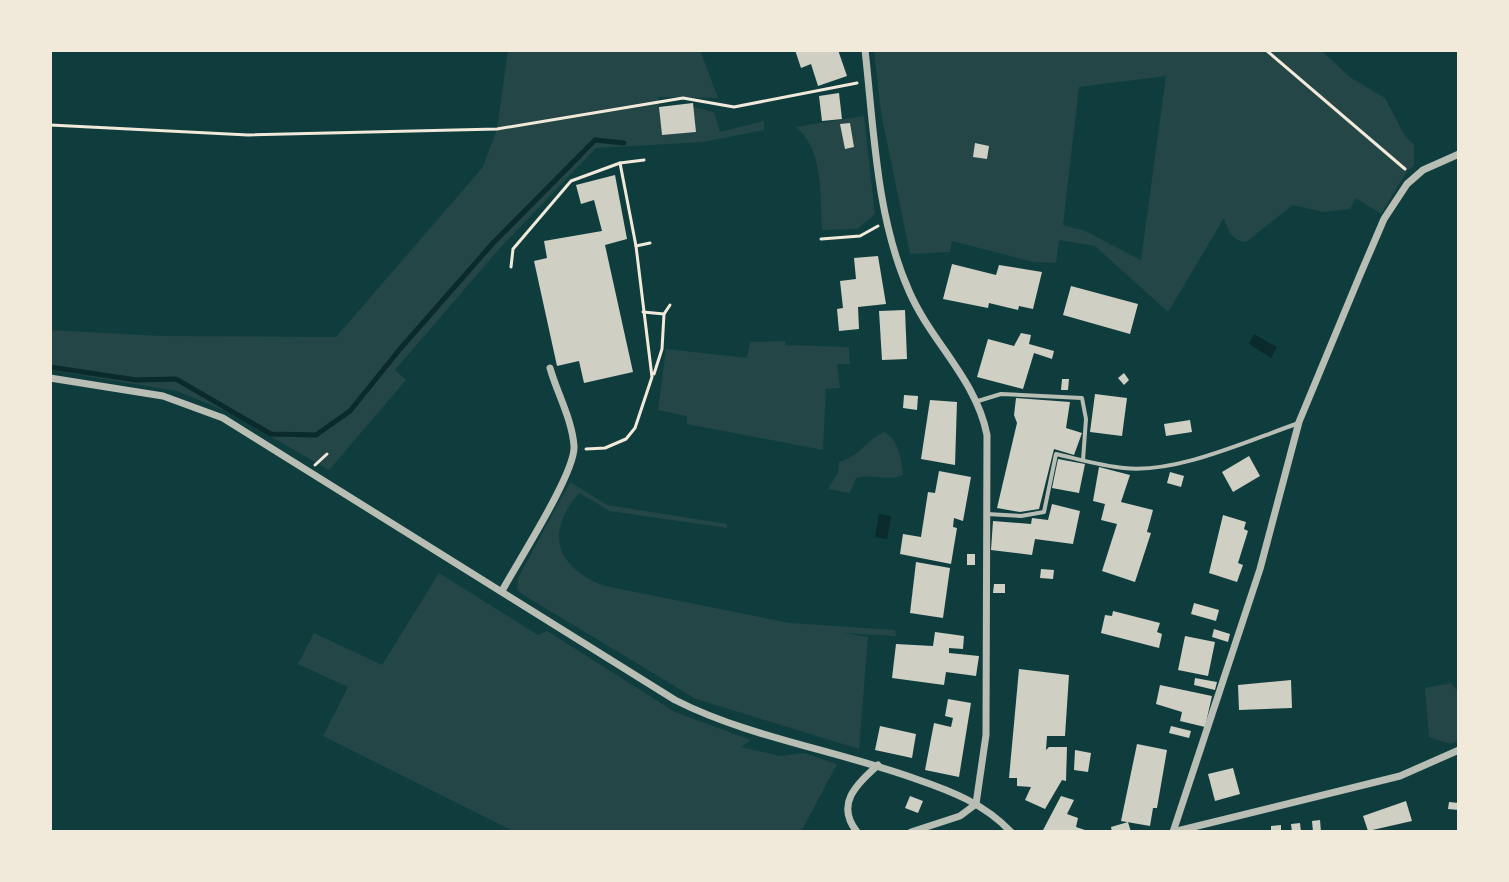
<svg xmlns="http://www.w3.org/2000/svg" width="1509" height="882" font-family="'IBM Plex Sans',sans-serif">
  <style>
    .green { fill: #244646; fill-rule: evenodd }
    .water { fill: #0a2a2b }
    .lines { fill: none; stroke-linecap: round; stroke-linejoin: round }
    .stream { stroke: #0a2a2b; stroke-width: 5 }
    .building { fill: #cfcfc3 }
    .path { stroke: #f1e9da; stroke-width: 3 }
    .service { stroke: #b8beb3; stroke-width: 4 }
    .minor { stroke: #b8beb3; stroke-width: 7 }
  </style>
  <rect width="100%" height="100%" fill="#0f3d3e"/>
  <g class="green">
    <path d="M508 50H700L718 98 658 97 662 135 695 132 693 107 714 112 720 132 764 121V130L703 142 596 148 499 249 395 370 406 380 329 470 230 413 177 391 50 370V330L162 336 336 337 483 167 497 129ZM579 153 582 157 495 244 491 242Z"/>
    <path d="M874 50H1321L1351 78 1385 98 1405 136 1414 145V166L1407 171 1381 214 1356 198 1350 209 1323 212 1293 205 1246 242C1231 240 1228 231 1224 218L1168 312 1095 246 1059 240 1056 263 1033 262 952 241 950 252 910 254 881 113ZM1166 76 1141 260 1085 231 1063 225 1079 87Z"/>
    <path d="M864 116 875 214 857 229 822 230C820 197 824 147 795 127Z"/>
    <path d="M785 341 786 345 849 347 850 364H837L840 388 826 389 823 450 687 424V416L658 410 666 349 747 358 750 342Z"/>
    <path d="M884 432C899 440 901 459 903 475 888 482 873 473 856 478L850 493 828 489 838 473 839 462C859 457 865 441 884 432Z"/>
    <path d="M570 482 607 505 727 524V528L610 511 579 493C543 535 558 568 605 586L790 623 895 630 896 636 843 633 868 637 859 749 696 699 522 594 517 589 518 578Z"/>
    <path d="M439 573 538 635 547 631 675 712 751 740 741 747 780 756 804 753 837 764 801 832H515L323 736 348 687 298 664 314 633 382 665Z"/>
    <path d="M1451 683 1459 693V740L1451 744 1429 737 1425 688Z"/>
  </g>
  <g class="water">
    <path d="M1254 334 1277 347 1271 358 1249 344Z"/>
    <path d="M879 514 891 516 887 539 875 537Z"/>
  </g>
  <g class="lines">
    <path class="stream" d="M50 367 136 380 176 379 271 434 316 435 350 411 400 349 493 243 595 140 624 143"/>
  </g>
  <g class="building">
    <path d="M795 50H838L847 76 818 86 811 64 801 68Z"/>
    <path d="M839 93 842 119 822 121 819 96Z"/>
    <path d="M693 103 696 132 662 135 659 107Z"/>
    <path d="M850 123 854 147 845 149 840 124Z"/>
    <path d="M975 143 989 146 987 159 973 157Z"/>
    <path d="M615 175 627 239 605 245 633 372 584 383 579 361 557 366 534 261 547 258 544 241 602 231 594 200 581 204 576 185Z"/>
    <path d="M878 256 886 304 858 307 859 329 839 331 837 309 843 308 840 281 856 279 854 258Z"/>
    <path d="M952 264 996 275 999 265 1042 272 1033 309 1019 306 1018 310 989 303 988 308 943 299Z"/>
    <path d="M1071 286 1138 304 1130 334 1063 315Z"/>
    <path d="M905 310 907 359 882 360 879 311Z"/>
    <path d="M1021 333 1031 335 1029 344 1054 351 1052 359 1034 353 1023 389 977 377 988 339 1014 346Z"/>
    <path d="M1124 373 1129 380 1124 385 1118 378Z"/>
    <path d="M1062 379H1069L1068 390H1061Z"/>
    <path d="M1095 394 1127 398 1122 436 1090 432Z"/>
    <path d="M904 395 918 396 917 410 903 408Z"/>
    <path d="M1016 398 1070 402 1066 428 1082 433 1074 455 1054 449 1039 509 1020 512 997 508 1017 423 1014 415Z"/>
    <path d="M930 400 957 402 955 465 921 459Z"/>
    <path d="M1190 420 1192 432 1166 436 1164 424Z"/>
    <path d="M1249 456 1260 476 1233 492 1222 472Z"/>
    <path d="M1058 459 1085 464 1079 493 1052 488Z"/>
    <path d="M1099 467 1130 475 1121 502 1153 510 1147 532 1151 533 1135 582 1102 571 1117 524 1101 520 1105 504 1093 501Z"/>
    <path d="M939 471 971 477 963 521 954 518 953 527 957 528 951 564 900 554 903 534 921 537 928 492 935 493Z"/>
    <path d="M1170 472 1184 476 1181 487 1167 483Z"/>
    <path d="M1052 504 1080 511 1073 544 1035 539 1032 555 991 550 993 521 1031 524 1032 518 1048 520Z"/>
    <path d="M1223 515 1246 522 1244 529 1248 531 1238 563 1243 565 1237 582 1209 573Z"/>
    <rect x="967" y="554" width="8" height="11"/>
    <path d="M916 562 950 568 943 618 910 613Z"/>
    <path d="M1041 569 1054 570 1053 579 1040 578Z"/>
    <path d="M994 584H1005V593H993Z"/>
    <path d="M1194 603 1219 610 1216 621 1191 614Z"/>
    <path d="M1113 611 1160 623 1157 632 1162 634 1159 648 1101 633 1105 615 1112 616Z"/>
    <path d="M1214 629 1230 634 1228 642 1212 637Z"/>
    <path d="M935 632 964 636 963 649 949 648V653L979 656 976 676 946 672 944 685 892 678 896 644 933 646Z"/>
    <path d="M1185 636 1215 642 1208 676 1178 670Z"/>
    <path d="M1019 669 1069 675 1065 736H1047L1046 750 1049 747H1067L1066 781 1062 780 1045 809 1025 800 1031 787 1017 786V778H1009Z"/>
    <path d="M1195 678 1217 682 1215 690 1194 685Z"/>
    <path d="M1291 680 1292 708 1239 710 1238 685Z"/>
    <path d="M1160 685 1212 696 1205 727 1180 721 1182 712 1156 704Z"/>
    <path d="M948 699 971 703 959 777 925 770 934 723 951 727 953 718 945 716Z"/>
    <path d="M880 726 916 734 912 758 875 750Z"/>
    <path d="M1171 726 1191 731 1189 738 1169 733Z"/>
    <path d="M1137 744 1167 750 1157 808H1153L1150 826 1121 821Z"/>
    <path d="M1075 750 1091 753 1088 772 1074 770Z"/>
    <path d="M1233 768 1240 794 1215 801 1208 774Z"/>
    <path d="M910 796 923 801 918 813 905 808Z"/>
    <path d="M1061 796 1074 800 1067 814 1078 818 1076 827 1091 832H1042Z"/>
    <path d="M1406 801 1412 821 1368 831 1363 816Z"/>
    <path d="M1449 802 1459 803V810L1448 809Z"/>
    <path d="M1320 820 1321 832H1313L1312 821Z"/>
    <path d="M1128 822 1131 832H1112L1111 827Z"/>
    <path d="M1300 823 1301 832H1292L1291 824Z"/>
    <path d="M1281 825V832H1271V826Z"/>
  </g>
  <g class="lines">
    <g class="path">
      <path d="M1266 50 1405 169"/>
      <path d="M50 125 248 135 497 129 683 98 734 107 857 83"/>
      <path d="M620 163 644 160"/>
      <path d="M821 239 860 236 878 226"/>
      <path d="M636 246 650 243"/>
      <path d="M511 267 513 249 571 181 620 163 636 246 652 377 635 428 626 439 605 448 586 449"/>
      <path d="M643 312 664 314 662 349 654 374"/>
      <path d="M664 314 670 305"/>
      <path d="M315 465 327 454"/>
    </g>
    <g class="service">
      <path d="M978 401 1001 394 1082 398 1086 419 1083 460"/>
      <path d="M987 514 1021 516 1044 512 1056 454C1078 459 1101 466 1124 468 1177 474 1249 440 1299 423"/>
    </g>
    <g class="minor">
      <path d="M865 50C874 129 876 217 909 291 931 342 976 379 987 435L986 735 976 804"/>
      <path d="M50 378 163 396 223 418 675 700C750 738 836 750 916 779 951 791 985 804 1011 832"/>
      <path d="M502 591C517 563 576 472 574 446 572 419 557 393 550 368"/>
      <path d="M857 832C835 804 856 785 878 765"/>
      <path d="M911 832 960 816 976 804"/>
      <path d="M1173 832 1260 569 1299 422 1360 275 1384 219 1407 184 1423 170 1459 154"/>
      <path d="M1173 832 1400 776 1459 750"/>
    </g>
  </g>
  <rect width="1509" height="882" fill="none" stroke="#f1e9da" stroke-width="104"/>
</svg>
